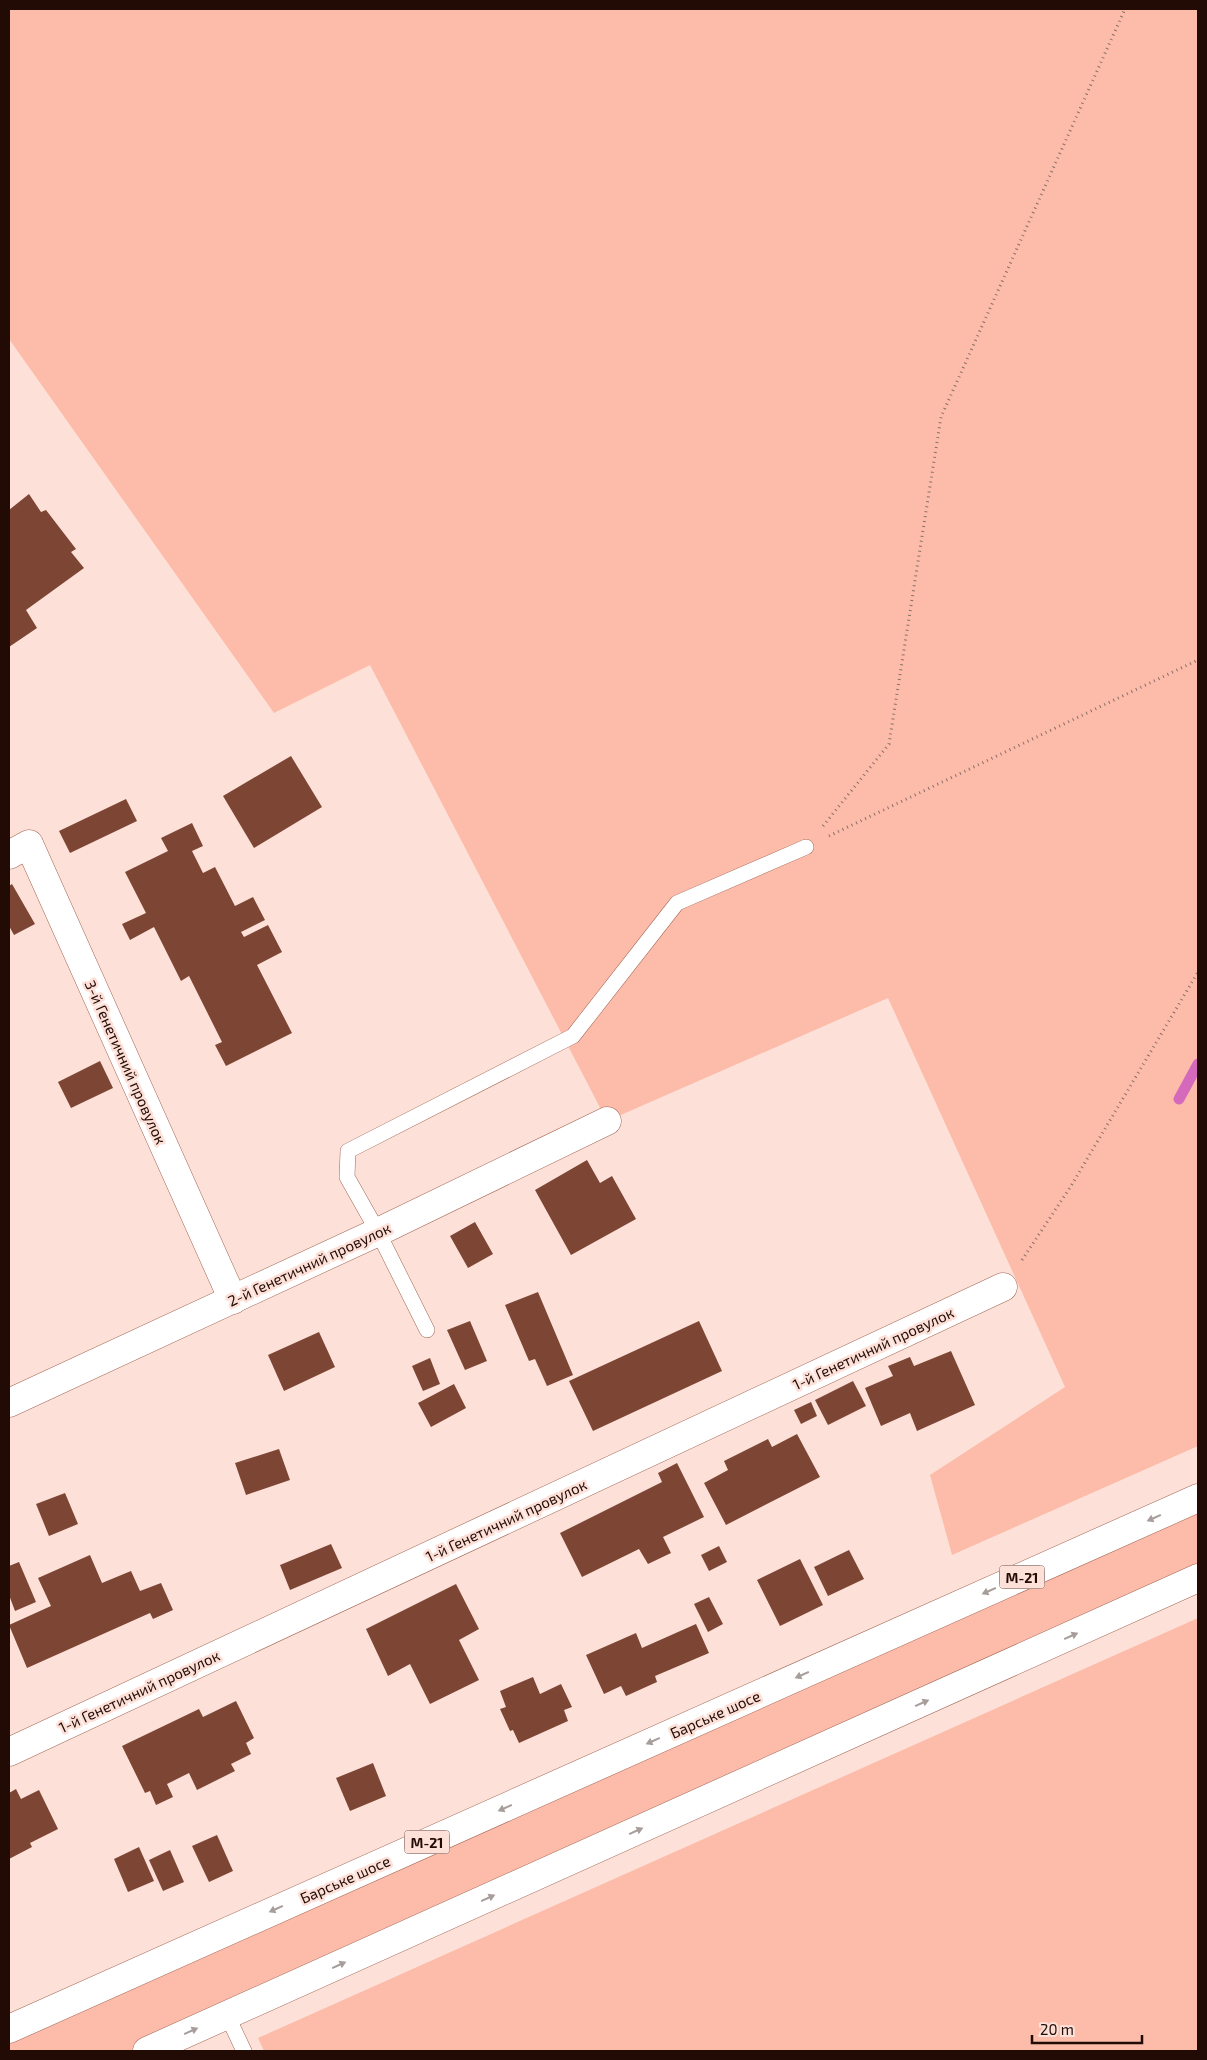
<svg xmlns="http://www.w3.org/2000/svg" width="1207" height="2060" font-family="'Exo 2',sans-serif">
  <style>
    .green { fill: #fdbca9 }
    .lines { fill: none; stroke-linecap: round; stroke-linejoin: round }
    .stream { stroke: #d56abc; stroke-width: 11 }
    .building { fill: #7d4534 }
    .service-casing { stroke: #a36655; stroke-width: 16 }
    .minor-casing { stroke: #a36655; stroke-width: 29 }
    .trunk-casing { stroke: #a36655; stroke-width: 29 }
    .path { stroke: #897069; stroke-width: 3; stroke-dasharray: 1 4; stroke-linecap: butt }
    .service { stroke: #fff; stroke-width: 15 }
    .minor { stroke: #fff; stroke-width: 28 }
    .trunk { stroke: #fff; stroke-width: 28 }
    .oneway { fill: #a79d9b }
    .labels { text-anchor: middle; dominant-baseline: central; stroke-width: 5; stroke-linejoin: round; paint-order: stroke }
    .shield { fill: #fde1d9; stroke: #644b45; stroke-width: 1 }
    .shield-label { font-size: 14px; font-weight: bold; fill: #220b05 }
    .street-label { font-size: 15px; fill: #220b05; stroke: #fde1d9 }
  </style>
  <rect width="100%" height="100%" fill="#fde1d9"/>
  <g class="green">
    <path d="M9 9H1198V1446L952 1555 930 1475 1065 1387 888 998 607 1121 370 665 274 713 9 339Z"/>
    <path d="M1198 1498V1578L147 2051H9V2028Z"/>
    <path d="M1198 1618V2051H264L258 2038Z"/>
  </g>
  <g class="lines">
    <path class="stream" d="M1179 1099 1198 1064"/>
  </g>
  <g class="building">
    <path d="M29 494 41 512 46 510 76 549 71 552 84 568 26 610 37 628 9 647V510Z"/>
    <path d="M291 756 322 807 254 848 223 796Z"/>
    <path d="M126 799 137 821 70 853 59 831Z"/>
    <path d="M192 823 203 846 192 851 203 873 215 867 235 906 253 897 265 920 241 932 244 937 268 925 282 952 257 965 292 1033 226 1066 215 1045 222 1042 189 976 181 981 154 927 130 940 122 924 146 913 125 872 168 851 161 838Z"/>
    <path d="M12 884 35 924 14 935 9 926V886Z"/>
    <path d="M100 1061 113 1088 71 1108 58 1082Z"/>
    <path d="M587 1160 600 1183 612 1176 636 1219 571 1255 535 1190Z"/>
    <path d="M475 1222 493 1254 468 1268 450 1236Z"/>
    <path d="M538 1292 573 1375 547 1386 535 1359 529 1361 505 1305Z"/>
    <path d="M470 1321 487 1361 465 1370 447 1330Z"/>
    <path d="M699 1321 722 1371 593 1431 569 1381Z"/>
    <path d="M319 1332 335 1367 284 1391 268 1355Z"/>
    <path d="M951 1351 975 1405 917 1431 910 1413 881 1426 865 1388 893 1376 888 1366 910 1357 914 1366Z"/>
    <path d="M430 1358 440 1384 423 1391 412 1366Z"/>
    <path d="M853 1381 866 1406 828 1425 815 1400Z"/>
    <path d="M454 1384 466 1408 431 1427 418 1403Z"/>
    <path d="M811 1402 817 1416 801 1424 794 1410Z"/>
    <path d="M797 1434 820 1477 726 1525 704 1483 728 1470 724 1461 768 1439 772 1447Z"/>
    <path d="M279 1449 290 1480 246 1495 235 1463Z"/>
    <path d="M677 1463 704 1517 663 1537 671 1553 648 1564 639 1549 582 1577 560 1533 662 1482 658 1473Z"/>
    <path d="M65 1493 78 1524 49 1536 36 1504Z"/>
    <path d="M331 1544 342 1568 290 1590 280 1565Z"/>
    <path d="M719 1546 727 1562 709 1571 701 1555Z"/>
    <path d="M849 1550 864 1579 828 1596 814 1567Z"/>
    <path d="M90 1555 102 1583 131 1571 140 1591 161 1583 173 1610 153 1619 150 1613 27 1668 9 1625 51 1606 38 1578Z"/>
    <path d="M800 1559 823 1605 780 1626 757 1580Z"/>
    <path d="M19 1562 36 1602 15 1611 9 1595V1566Z"/>
    <path d="M456 1584 479 1629 459 1640 479 1680 430 1704 410 1664 388 1676 366 1629Z"/>
    <path d="M709 1597 723 1624 708 1632 694 1604Z"/>
    <path d="M696 1624 709 1653 655 1676 657 1682 626 1696 621 1686 604 1694 586 1655 636 1633 642 1648Z"/>
    <path d="M533 1677 540 1694 561 1684 572 1707 564 1710 568 1721 519 1743 513 1730 510 1731 500 1709 506 1707 500 1691Z"/>
    <path d="M236 1701 254 1738 246 1743 251 1754 231 1764 235 1771 197 1790 189 1773 167 1784 173 1797 156 1805 150 1791 145 1793 122 1746 199 1709 203 1717Z"/>
    <path d="M373 1763 386 1796 350 1811 336 1778Z"/>
    <path d="M16 1789 21 1799 39 1790 58 1829 30 1843 32 1847 9 1859V1793Z"/>
    <path d="M217 1835 233 1871 209 1882 192 1846Z"/>
    <path d="M139 1847 154 1881 128 1892 114 1859Z"/>
    <path d="M170 1850 184 1882 163 1891 149 1860Z"/>
  </g>
  <g class="lines">
    <defs>
      <g id="service">
        <path d="M427 1330 378 1232 347 1177 348 1151 573 1036 677 903 806 847"/>
        <path d="M227 2015 244 2051"/>
      </g>
      <g id="minor">
        <path d="M9 855 29 844 233 1300"/>
        <path d="M9 1403 378 1232 607 1121"/>
        <path d="M9 1752 1003 1287"/>
      </g>
      <g id="trunk">
        <path d="M9 2029 1198 1498"/>
        <path d="M147 2051 1198 1578"/>
      </g>
    </defs>
    <use href="#service" class="service-casing"/>
    <use href="#minor" class="minor-casing"/>
    <use href="#trunk" class="trunk-casing"/>
    <g class="path">
      <path d="M823 826 889 744 941 417 1125 9"/>
      <path d="M829 836 1198 660"/>
      <path d="M1022 1260 1071 1186 1198 972"/>
    </g>
    <use href="#service" class="service"/>
    <use href="#minor" class="minor"/>
    <use href="#trunk" class="trunk"/>
  </g>
  <defs><path id="oneway-solid" d="M-6-.8H1V-3.2L6.5 0L1 3.2V.8H-6Z" transform="scale(1.25)"/></defs>
  <g class="oneway">
    <use href="#oneway-solid" transform="translate(1154 1518) rotate(156)"/>
    <use href="#oneway-solid" transform="translate(989 1591) rotate(156)"/>
    <use href="#oneway-solid" transform="translate(1071 1636) rotate(-24)"/>
    <use href="#oneway-solid" transform="translate(802 1675) rotate(156)"/>
    <use href="#oneway-solid" transform="translate(922 1703) rotate(-24)"/>
    <use href="#oneway-solid" transform="translate(653 1741) rotate(156)"/>
    <use href="#oneway-solid" transform="translate(505 1808) rotate(156)"/>
    <use href="#oneway-solid" transform="translate(636 1831) rotate(-24)"/>
    <use href="#oneway-solid" transform="translate(488 1898) rotate(-24)"/>
    <use href="#oneway-solid" transform="translate(276 1909) rotate(156)"/>
    <use href="#oneway-solid" transform="translate(339 1965) rotate(-24)"/>
    <use href="#oneway-solid" transform="translate(191 2031) rotate(-24)"/>
  </g>
  <g class="labels">
    <g class="shield">
      <rect x="999.5" y="1565.5" width="45" height="23" rx="4"/>
      <rect x="404.5" y="1830.5" width="45" height="23" rx="4"/>
    </g>
    <g class="shield-label">
      <text x="1022" y="1577">М-21</text>
      <text x="427" y="1842">М-21</text>
    </g>
    <g class="street-label">
      <text transform="translate(126 1062) rotate(66)">3-й Генетичний провулок</text>
      <text transform="translate(309 1264) rotate(-25)">2-й Генетичний провулок</text>
      <text transform="translate(873 1348) rotate(-25)">1-й Генетичний провулок</text>
      <text transform="translate(506 1520) rotate(-25)">1-й Генетичний провулок</text>
      <text transform="translate(139 1691) rotate(-25)">1-й Генетичний провулок</text>
      <text transform="translate(715 1714) rotate(-24)">Барське шосе</text>
      <text transform="translate(345 1879) rotate(-24)">Барське шосе</text>
    </g>
  </g>
  <rect width="1207" height="2060" fill="none" stroke="#220b05" stroke-width="20"/>
  <path d="M1032 2035v8h110v-8" fill="none" stroke="#220b05" stroke-width="2.5"/>
  <text x="1040" y="2035" font-size="15" fill="#220b05" stroke="#fde1d9" stroke-width="4" paint-order="stroke">20 m</text>
</svg>
